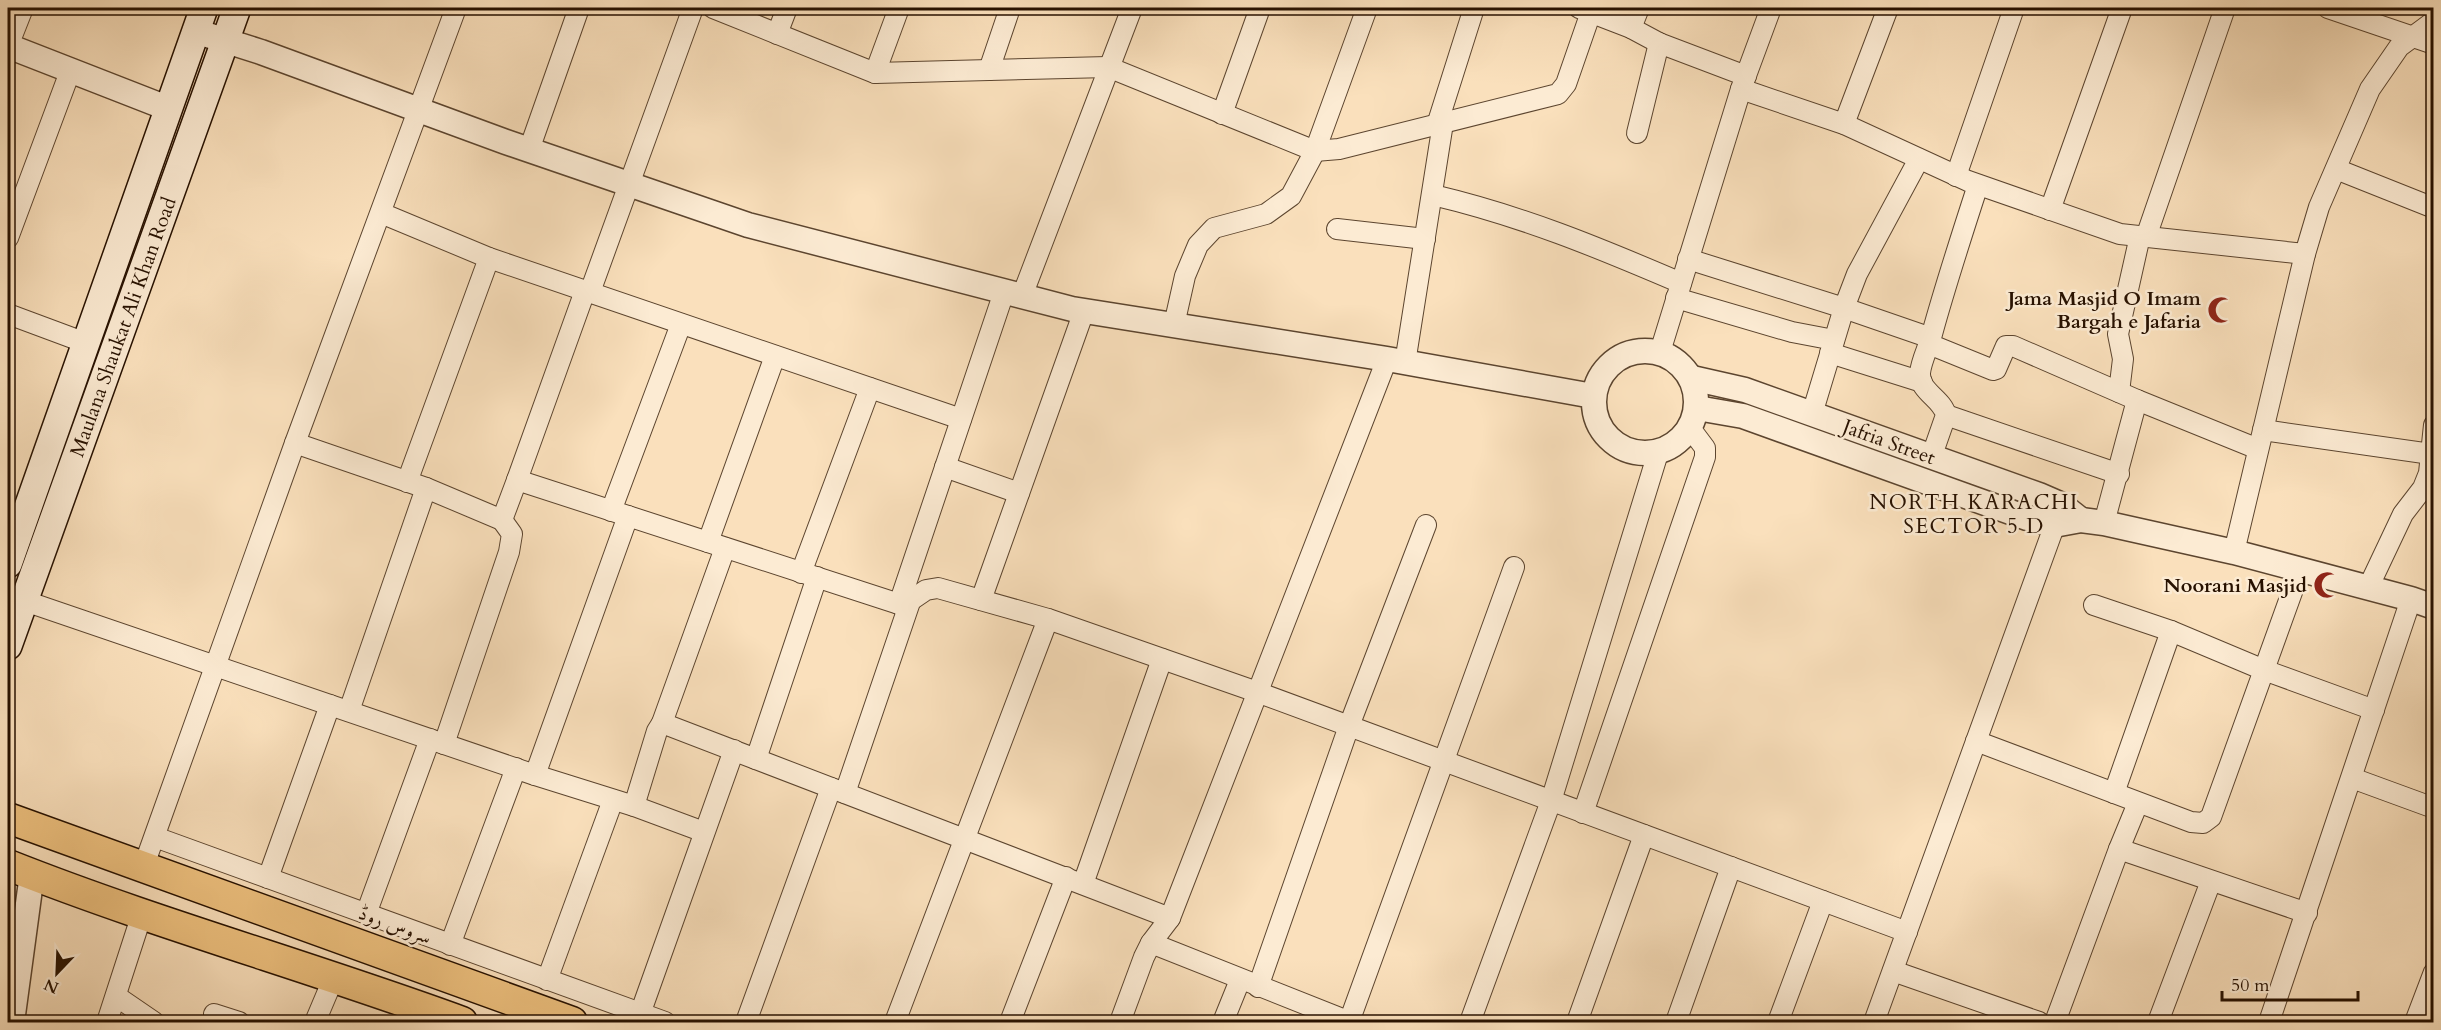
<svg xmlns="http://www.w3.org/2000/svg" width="2441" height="1030" font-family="Cardo,Amiri,serif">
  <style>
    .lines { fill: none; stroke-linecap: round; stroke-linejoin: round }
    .minor-casing { stroke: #5c452f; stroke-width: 22 }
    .tertiary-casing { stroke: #5c452f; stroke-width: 27 }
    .secondary-casing { stroke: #271100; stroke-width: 30 }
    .primary-casing { stroke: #271100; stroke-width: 33 }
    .minor { stroke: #fcebd3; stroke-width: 20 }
    .tertiary { stroke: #fcebd3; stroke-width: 24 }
    .secondary { stroke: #fcebd3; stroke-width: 27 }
    .primary { stroke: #edc07e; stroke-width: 30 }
    .labels { text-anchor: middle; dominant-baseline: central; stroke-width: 5; stroke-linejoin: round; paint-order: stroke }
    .poi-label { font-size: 20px; font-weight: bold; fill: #271100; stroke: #fcebd3; text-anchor: end }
    .street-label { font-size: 20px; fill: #271100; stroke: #fcebd3 }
    .neighbourhood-label { font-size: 21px; letter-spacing: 1.5px; fill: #271100; stroke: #fcebd3 }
  </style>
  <rect width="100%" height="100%" fill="#fae0bc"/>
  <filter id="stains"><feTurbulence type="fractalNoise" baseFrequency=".00333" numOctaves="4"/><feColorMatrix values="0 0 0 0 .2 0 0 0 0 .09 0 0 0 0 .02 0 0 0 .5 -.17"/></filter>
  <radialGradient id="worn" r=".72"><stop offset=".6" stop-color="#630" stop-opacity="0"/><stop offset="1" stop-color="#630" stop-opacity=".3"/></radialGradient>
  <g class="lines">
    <defs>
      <g id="minor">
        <path d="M713 8 875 73 1108 67 1315 151 1339 149 1558 94 1566 84 1591 12"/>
        <path d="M1579 8 1631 28 1659 43 1746 76"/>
        <path d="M2328 8 2434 44"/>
        <path d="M1631 28 1639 8"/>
        <path d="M777 34 787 8"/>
        <path d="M8 46 23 8"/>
        <path d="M989 70 1010 8"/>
        <path d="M875 73 899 8"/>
        <path d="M1741 89 1844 124 1968 181 2120 234 2305 254"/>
        <path d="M1222 114 1260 8"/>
        <path d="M1844 124 1888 8"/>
        <path d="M1437 125 1474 8"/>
        <path d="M1637 133 1659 43"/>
        <path d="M529 150 579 8"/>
        <path d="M2336 169 2434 208"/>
        <path d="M1956 176 2014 8"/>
        <path d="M1433 195C1522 216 1597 247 1681 283"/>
        <path d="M2050 210 2122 8"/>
        <path d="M381 213 489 258 961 419"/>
        <path d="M1337 229 1425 239"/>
        <path d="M2146 237 2225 8"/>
        <path d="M8 238 71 69"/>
        <path d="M1688 259 1844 308 1931 338"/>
        <path d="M590 292 693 8"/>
        <path d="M1022 296 1132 8"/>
        <path d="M1676 298 1792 332 1834 340"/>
        <path d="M8 314 86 343"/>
        <path d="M1174 325 1185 276 1198 245 1214 228 1266 214 1291 196 1315 151 1367 8"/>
        <path d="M1929 344 1993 370 1996 369 2006 346H2013L2137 400 2258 449"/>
        <path d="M1660 352 1741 89 1771 8"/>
        <path d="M1830 353 1922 382"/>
        <path d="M1405 363 1443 123"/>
        <path d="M2119 392 2123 359 2118 334 2140 236"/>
        <path d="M1812 414 1844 308 1857 274 1919 159"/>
        <path d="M1946 415 2119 474"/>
        <path d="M2263 430 2431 454"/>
        <path d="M295 443 426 488 502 520 517 480 899 604 904 605 926 590 938 588 1048 619 1257 692 1907 932"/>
        <path d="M1931 458 1946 415C1942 398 1919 392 1920 373 1921 361 1929 346 1932 334 1946 283 1962 234 1978 185"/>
        <path d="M945 467 1019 493"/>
        <path d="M517 480 585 291"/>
        <path d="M407 482 489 258"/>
        <path d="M611 511 681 324"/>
        <path d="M2104 523 2137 400"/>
        <path d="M708 542 775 356"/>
        <path d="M2234 552 2305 254 2319 207 2370 89 2399 47 2434 21"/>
        <path d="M801 573 870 388"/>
        <path d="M2368 588 2403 514 2423 488 2429 473 2434 425"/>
        <path d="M981 600 1084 311"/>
        <path d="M25 601 535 775 634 806 704 832"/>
        <path d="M899 604 1004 292"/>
        <path d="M2094 605 2171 631 2264 670 2374 710"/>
        <path d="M349 711 426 488"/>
        <path d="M662 723 725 548"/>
        <path d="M1976 741 2191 822 2203 823 2211 817 2300 570"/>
        <path d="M444 744 509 552 512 534 502 520"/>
        <path d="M756 759 817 577"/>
        <path d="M535 775 628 516"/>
        <path d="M2352 778 2434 808"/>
        <path d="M845 793 910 602"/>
        <path d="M2114 793 2171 631"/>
        <path d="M634 806 657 731 662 723 1170 918"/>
        <path d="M1583 813 1705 457V448L1690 428"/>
        <path d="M155 837 665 1022"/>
        <path d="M2119 849 2307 913"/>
        <path d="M143 868 295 443 456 8"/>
        <path d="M268 878 330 705"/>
        <path d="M1083 884 1162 659"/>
        <path d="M366 914 430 739"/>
        <path d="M1151 943 1350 1022"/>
        <path d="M450 945 516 768"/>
        <path d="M1893 971 2039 1022"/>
        <path d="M547 980 613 800"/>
        <path d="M1258 987 1349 726 1426 525"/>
        <path d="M116 996 154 1022"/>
        <path d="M214 1014 239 1022"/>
        <path d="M640 1014 734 750"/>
        <path d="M107 1022 142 914"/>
        <path d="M315 1022 334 977"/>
        <path d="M746 1022 831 788"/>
        <path d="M895 1022 1048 619"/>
        <path d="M1010 1022 1066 877"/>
        <path d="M1120 1022 1144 957 1151 943 1170 918 1387 359"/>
        <path d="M1223 1022 1240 980"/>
        <path d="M1349 1022 1514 567"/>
        <path d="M1470 1022 1551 801 1658 453"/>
        <path d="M1577 1022 1644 835"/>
        <path d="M1676 1022 1731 867"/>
        <path d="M1778 1022 1823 901"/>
        <path d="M1874 1022 2059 513"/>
        <path d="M2055 1022 2119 849 2138 803"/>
        <path d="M2158 1022 2211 881"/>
        <path d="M2269 1022 2411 599"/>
        <path d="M2415 1022 2434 972"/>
      </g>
      <g id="tertiary">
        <path d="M195 31 261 52 506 142 748 225 1072 309 1387 359 1593 396"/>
        <path d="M8 46 167 108"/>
        <circle cx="1645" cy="402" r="51"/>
        <path d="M1692 378 1745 390 2039 495 2062 505 2081 520"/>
        <path d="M1697 408 1743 416 2027 518 2054 525 2081 520 2104 523 2234 552 2411 599 2434 607"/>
        <path d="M12 1022 32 874"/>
      </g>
      <g id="secondary">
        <path d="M8 564 204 8"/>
        <path d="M8 646 237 8"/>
      </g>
      <g id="primary">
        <path d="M8 818 572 1022"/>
        <path d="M8 865C157 924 312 967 462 1022"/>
      </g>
    </defs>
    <use href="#minor" class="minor-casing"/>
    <use href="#tertiary" class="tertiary-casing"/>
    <use href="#secondary" class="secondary-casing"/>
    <use href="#primary" class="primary-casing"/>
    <use href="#minor" class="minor"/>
    <use href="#tertiary" class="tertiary"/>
    <use href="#secondary" class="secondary"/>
    <use href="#primary" class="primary"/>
  </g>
  <defs>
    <symbol id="mosque-bare" viewBox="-9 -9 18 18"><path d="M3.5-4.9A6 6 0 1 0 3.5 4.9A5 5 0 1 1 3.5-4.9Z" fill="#8f2418" stroke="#fcebd3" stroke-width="2.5" paint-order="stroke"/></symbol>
  </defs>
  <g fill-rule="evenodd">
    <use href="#mosque-bare" x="2202" y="291" width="38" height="38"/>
    <use href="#mosque-bare" x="2308" y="566" width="38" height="38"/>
  </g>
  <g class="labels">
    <g class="poi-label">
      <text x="2201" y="298">Jama Masjid O Imam<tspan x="2201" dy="23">Bargah e Jafaria</tspan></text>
      <text x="2307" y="585">Noorani Masjid</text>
    </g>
    <g class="street-label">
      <text transform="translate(123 327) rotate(-70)">Maulana Shaukat Ali Khan Road</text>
      <text transform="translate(1889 442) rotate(20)">Jafria Street</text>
      <text transform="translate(395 925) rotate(20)">سروس روڈ</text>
    </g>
    <g class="neighbourhood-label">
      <text x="1974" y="502">NORTH KARACHI<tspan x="1974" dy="24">SECTOR 5 D</tspan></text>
    </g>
  </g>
  <rect width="2441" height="1030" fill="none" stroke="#fae0bc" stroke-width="30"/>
  <rect x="9" y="9" width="2423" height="1012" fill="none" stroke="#271100" stroke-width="3"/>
  <rect x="15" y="15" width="2411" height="1000" fill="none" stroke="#271100" stroke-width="1.5"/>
  <g transform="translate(57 973) rotate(203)" stroke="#fcebd3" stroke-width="4.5" paint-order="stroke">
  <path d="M0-4.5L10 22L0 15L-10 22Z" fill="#271100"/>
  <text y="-9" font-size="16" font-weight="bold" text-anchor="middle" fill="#271100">N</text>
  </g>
  <path d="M2222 991v9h136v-9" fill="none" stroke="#271100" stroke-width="3"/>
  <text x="2231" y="991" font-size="18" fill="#271100" stroke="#fcebd3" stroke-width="4.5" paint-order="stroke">50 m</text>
  <rect width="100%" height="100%" filter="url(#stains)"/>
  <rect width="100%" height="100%" fill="url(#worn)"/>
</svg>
